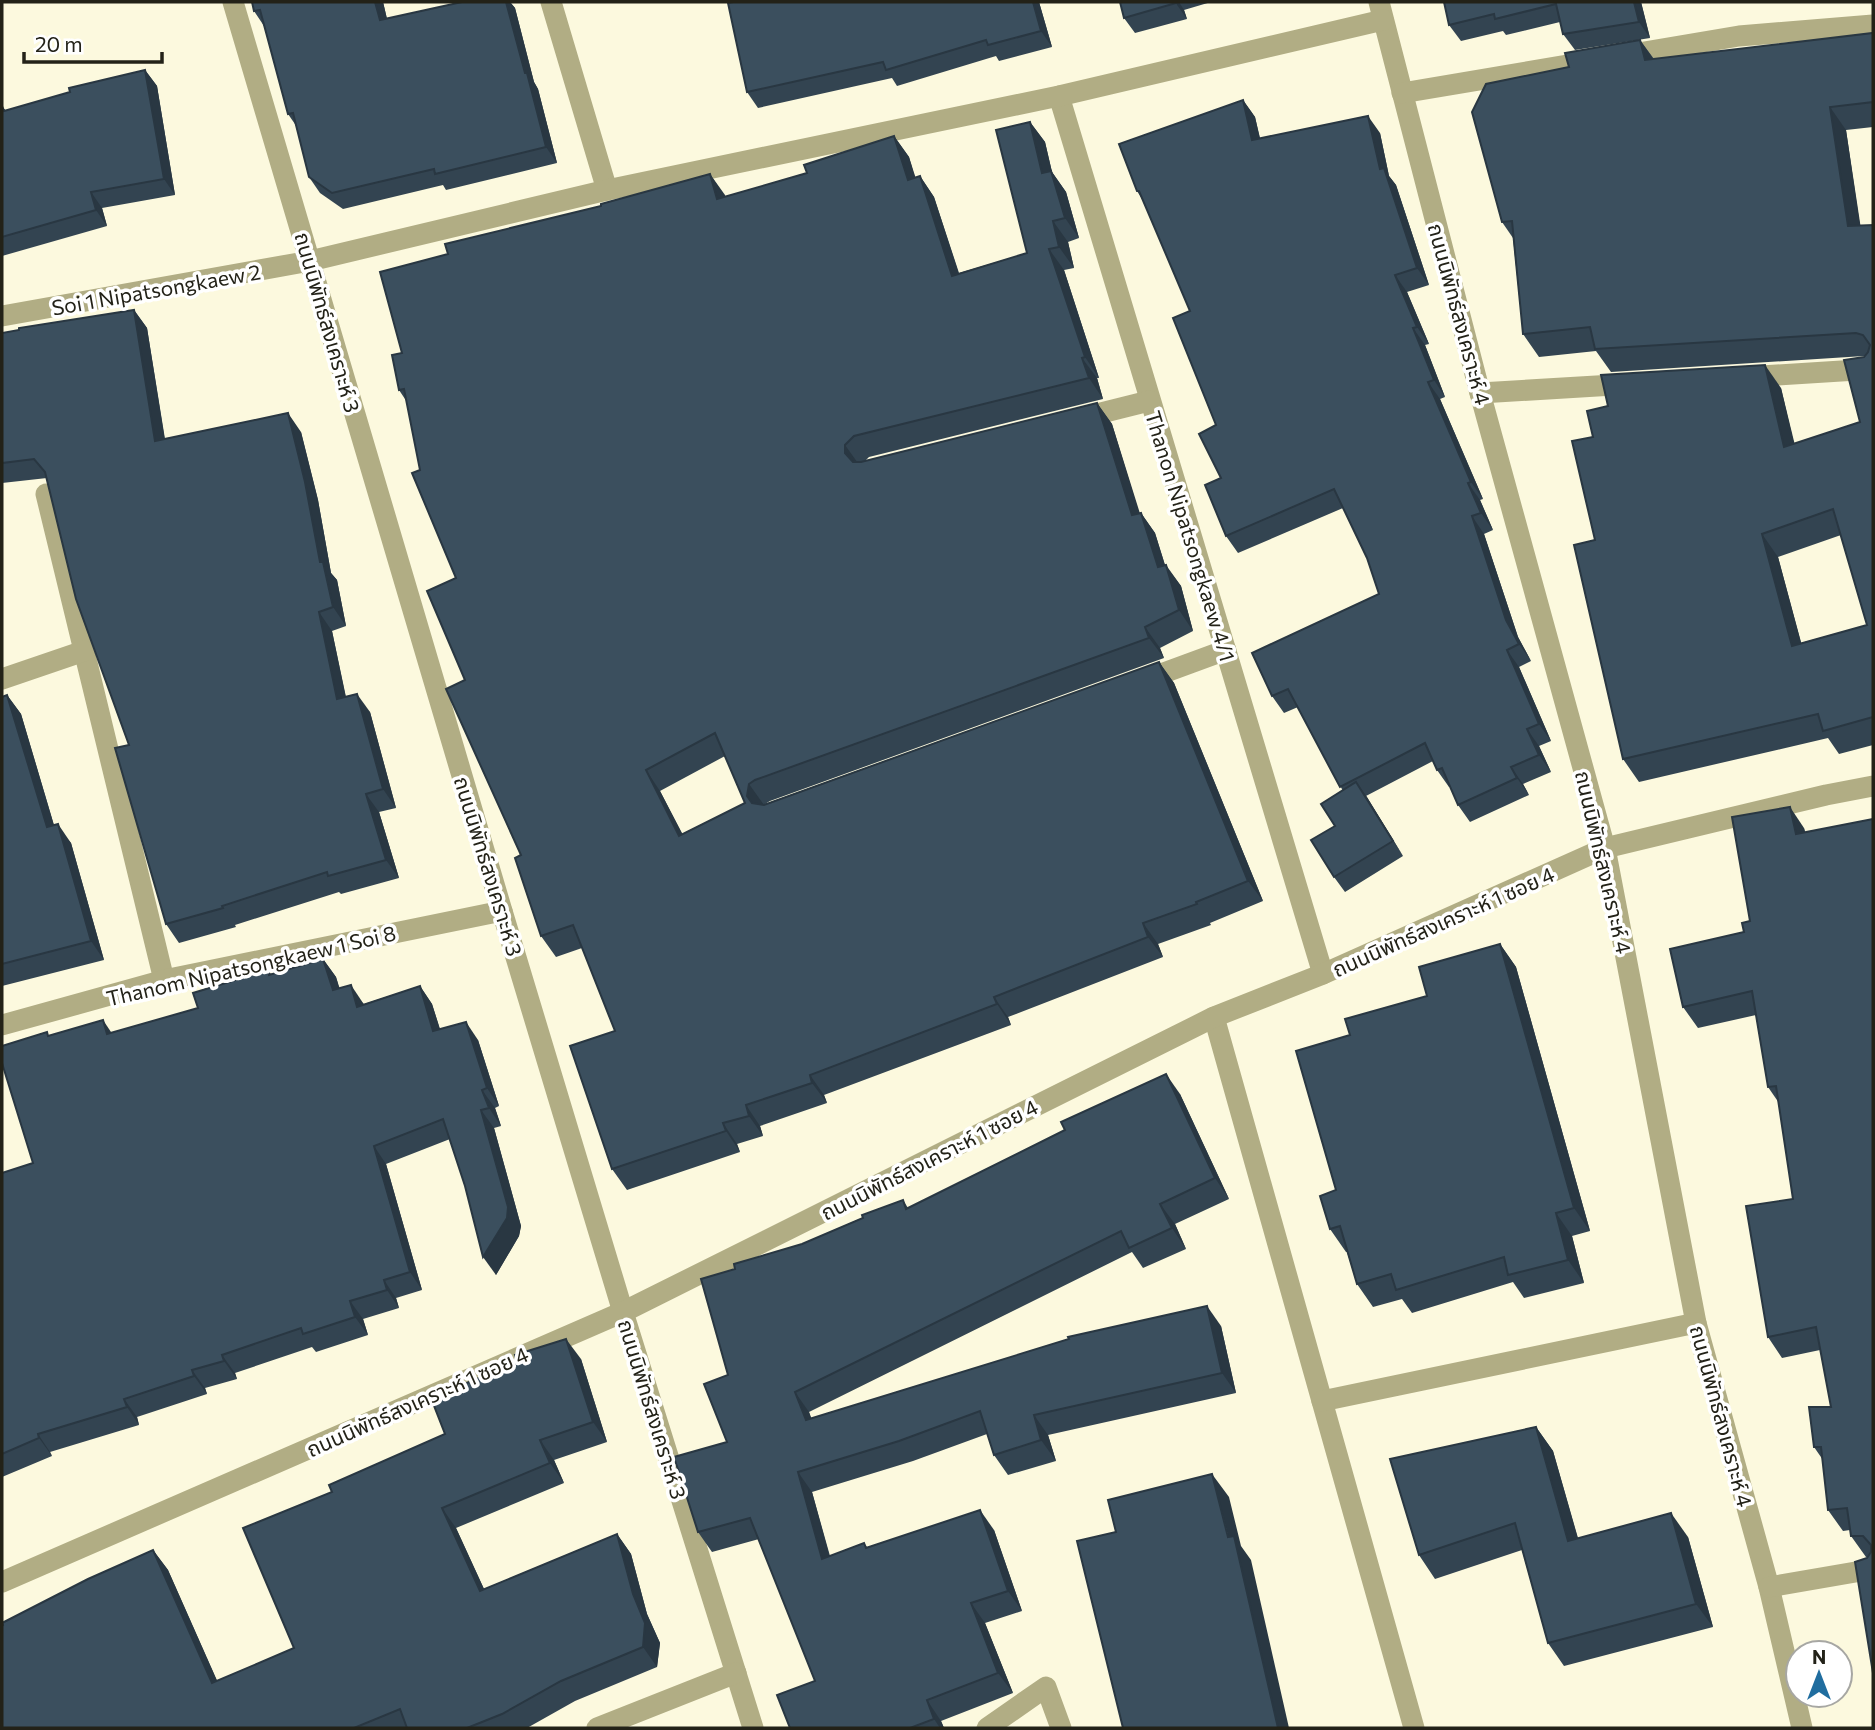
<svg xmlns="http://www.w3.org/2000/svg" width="1875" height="1730" font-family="Commissioner,'Noto Sans Thai',sans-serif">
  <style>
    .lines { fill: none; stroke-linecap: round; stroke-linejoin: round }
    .minor { stroke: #b1ad84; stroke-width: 21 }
    .wall { fill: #334451; fill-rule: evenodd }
    .shaded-wall { fill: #293742 }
    .building { fill: #3b4f5e; stroke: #293742; stroke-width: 2; fill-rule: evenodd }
    .labels { text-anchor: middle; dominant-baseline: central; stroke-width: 7; stroke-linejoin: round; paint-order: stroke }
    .street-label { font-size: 21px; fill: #232218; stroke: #fff }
  </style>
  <rect width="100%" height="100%" fill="#fcf9de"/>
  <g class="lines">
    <g class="minor">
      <path d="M233 2 502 911 623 1312 753 1728"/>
      <path d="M551 2 607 190"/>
      <path d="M1379 2 1480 393 1605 848 1696 1323 1769 1587 1802 1728"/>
      <path d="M1402 93 1739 36 1873 25"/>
      <path d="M1059 96 1323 974"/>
      <path d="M2 316 310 261 607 190 1059 96 1383 20"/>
      <path d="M1746 377 1873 369"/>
      <path d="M1480 393 1630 384"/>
      <path d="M1077 419 1149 401"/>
      <path d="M46 494 164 980"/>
      <path d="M2 679 84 651"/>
      <path d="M1139 682 1226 650"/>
      <path d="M1214 1017 1414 1728"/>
      <path d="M2 1025 164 980 502 911"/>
      <path d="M1322 1401 1696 1323"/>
      <path d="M2 1582 623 1312 1214 1017 1323 974 1605 848 1826 795 1873 786"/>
      <path d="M1769 1587 1873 1569"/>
      <path d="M597 1728 736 1673"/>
      <path d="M987 1728 1046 1687 1061 1728"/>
    </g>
  </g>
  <g class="wall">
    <path d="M252 2H383L387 19 462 2H510L515 8 534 82 538 89 557 163 446 190 443 185 343 209 320 193 309 177 297 127 288 114 264 26 254 11Z"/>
    <path d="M1039 2 1052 47 999 61 996 56 897 86 892 78 758 108 747 92Z"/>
    <path d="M1120 2H1211L1184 10 1187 19 1135 33 1124 18Z"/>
    <path d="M1444 2H1641L1650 38 1575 50 1563 34 1560 22 1506 35 1503 31 1461 41 1449 25Z"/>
    <path d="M1873 33V127L1846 130 1860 226 1873 225V745L1839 754 1828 738 1639 782 1623 759 1595 540 1593 437 1781 388 1794 444 1860 422 1864 356 1611 372 1596 351 1539 357 1523 334 1513 238 1502 222 1569 67 1640 40 1654 59ZM1841 535 1867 625 1801 643 1778 557Z"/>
    <path d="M145 70 157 86 175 195 102 208 107 226 2 256V106L6 111Z"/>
    <path d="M1243 100 1255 117 1260 138 1380 133 1389 176 1396 185 1429 285 1407 292 1429 344 1425 345 1445 397 1440 399 1483 499 1480 500 1493 530 1484 534 1518 637 1531 661 1519 667 1551 741 1539 746 1551 772 1523 784 1529 795 1470 822 1458 805 1450 786 1449 787 1437 770 1433 761 1366 796 1403 856 1345 892 1334 877 1335 826 1343 791 1298 707 1284 713 1272 696 1379 594 1367 558 1343 508 1238 553 1226 536 1216 425 1190 311 1144 202 1137 191Z"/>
    <path d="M1030 122 1045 142 1052 172 1066 192 1079 238 1068 242 1074 268 1064 270 1099 378H1097L1103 399 869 457 865 461 1097 403 1112 424 1139 513H1141L1155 533 1165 565 1181 586 1193 631 1160 648 1164 658 770 801 765 804 1159 662 1174 683 1263 901 1210 923 1211 925 1158 944 1163 957 1008 1017 1011 1025 824 1095 827 1103 760 1126 763 1136 737 1144 740 1152 627 1190 612 1169 615 1031 582 948 556 957 541 936 521 855 465 680 456 578 407 402 399 390 402 353 448 254 601 206 710 174 725 197 807 173 894 136 909 157 915 178 920 176 934 197 959 273 1027 253ZM725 756 745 803 682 834 660 791Z"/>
    <path d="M134 310 147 328 165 439 301 432 318 500 331 573 337 580 346 626 332 631 346 697 370 712 396 808 379 812 399 878 341 894 339 892 235 925 236 927 179 943 166 924 129 745 47 478 2 483V333Z"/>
    <path d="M7 695 21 714 54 825 71 843 104 960 2 986V697Z"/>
    <path d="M1873 819V1673L1868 1557H1866L1851 1536 1850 1530 1843 1531 1828 1510 1823 1460 1814 1447 1831 1407 1820 1350 1782 1358 1768 1337 1793 1199 1779 1103 1768 1087 1756 1015 1698 1028 1683 1007 1744 932 1804 828 1805 832Z"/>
    <path d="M1500 944 1516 967 1590 1231 1572 1236 1584 1283 1524 1298 1513 1282 1412 1313 1402 1299 1373 1307 1357 1284 1347 1252H1346L1330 1229 1336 1190 1350 1035 1427 996Z"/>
    <path d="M323 959 336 977 339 988 363 1003 364 1004 420 986 432 1004 440 1029 478 1040 499 1106 495 1108 501 1126 494 1128 521 1226 519 1236 496 1275 450 1139 386 1164 422 1290 396 1298 399 1308 363 1319 368 1335 316 1352 312 1347 235 1373 237 1379 205 1388 207 1394 137 1417 139 1425 50 1452 52 1456 2 1477V1173L33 1163 49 1036 112 1033 198 1008 268 970 271 974Z"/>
    <path d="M1180 1094 1229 1199 1175 1224 1186 1249 1143 1268 1132 1252 809 1412 811 1419 1221 1326 1236 1393 1048 1435 1056 1461 1008 1475 994 1455 987 1434 913 1461 812 1492 830 1556 864 1543 867 1547 994 1530 1022 1611 985 1623 1013 1693 941 1721 944 1728H790L815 1681 759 1539 712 1552 698 1532 727 1442 728 1375 735 1269 802 1244 903 1200 908 1208Z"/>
    <path d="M581 1359 607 1442 554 1460 564 1483 456 1528 484 1589 617 1534 631 1554 647 1614 660 1643 657 1667 575 1701 527 1728H2L153 1550 168 1570 217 1681 294 1648 332 1492 445 1434Z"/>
    <path d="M1536 1427 1553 1451 1578 1538 1688 1537 1713 1627 1564 1666 1548 1643 1522 1550 1435 1579 1419 1555Z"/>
  </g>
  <g class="shaded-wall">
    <path d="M375 2H383L391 36 380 20Z"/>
    <path d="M506 2H510L515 8 534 82 538 89 557 163 546 147Z"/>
    <path d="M1033 2H1039L1052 47 1041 31Z"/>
    <path d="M1175 2H1179L1184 10 1187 19Z"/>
    <path d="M1634 2H1641L1650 38 1639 22Z"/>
    <path d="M1640 40 1656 63 1645 60Z"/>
    <path d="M145 70 157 86 175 195 164 179Z"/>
    <path d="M1243 100 1255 117 1264 157 1252 140Z"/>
    <path d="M1830 107 1846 130 1864 249 1848 226Z"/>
    <path d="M1368 116 1380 133 1389 176 1396 185 1429 285 1417 268 1380 169Z"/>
    <path d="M1030 122 1045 142 1052 172 1066 192 1079 238 1065 218 1042 173Z"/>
    <path d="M894 136 909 157 923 201 908 180Z"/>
    <path d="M710 174 725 195 732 220 717 199Z"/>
    <path d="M920 176 934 197 966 296 952 276Z"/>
    <path d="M91 192 102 208 107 226 96 210Z"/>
    <path d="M1053 221 1068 242 1074 268 1059 247Z"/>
    <path d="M1049 249 1064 270 1099 378 1085 357Z"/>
    <path d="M1395 275 1407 292 1429 344 1417 327Z"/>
    <path d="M134 310 147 328 168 460 155 441Z"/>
    <path d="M1413 328 1425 345 1445 397 1434 380Z"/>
    <path d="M1082 358 1097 378 1103 399 1089 378Z"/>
    <path d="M1765 365 1781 388 1801 470 1784 447Z"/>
    <path d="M1428 382 1440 399 1483 499 1471 482Z"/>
    <path d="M1097 403 1112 424 1147 536 1132 515Z"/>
    <path d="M288 413 301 432 318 500 331 573 337 580 346 626 333 607 320 562Z"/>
    <path d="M845 445 860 466V474L845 453Z"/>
    <path d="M1468 483 1480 500 1493 530 1481 513Z"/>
    <path d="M1141 513 1155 533 1172 588 1158 567Z"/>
    <path d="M1472 516 1484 534 1518 637 1531 661 1519 644 1506 620Z"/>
    <path d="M1762 534 1778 557 1808 668 1792 646Z"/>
    <path d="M1166 565 1181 586 1193 631 1179 610Z"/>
    <path d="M319 612 332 631 350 718 337 699Z"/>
    <path d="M1145 627 1160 648 1164 658 1149 638Z"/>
    <path d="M1507 650 1519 667 1551 741 1539 724Z"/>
    <path d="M1159 662 1174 683 1263 901 1248 881Z"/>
    <path d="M357 694 370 712 396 808 383 789Z"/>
    <path d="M7 695 21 714 60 846 47 827Z"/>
    <path d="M1527 729 1539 746 1551 772 1539 755Z"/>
    <path d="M1511 767 1523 784 1529 795 1517 778Z"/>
    <path d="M646 770 660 791 694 856 679 836Z"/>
    <path d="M1356 782 1367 797 1403 856 1393 841Z"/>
    <path d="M749 784 764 805 762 817 747 796Z"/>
    <path d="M366 794 379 812 399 878 386 860Z"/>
    <path d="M1790 807 1804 828 1811 855 1796 834Z"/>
    <path d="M58 824 71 843 104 960 91 941Z"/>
    <path d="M1143 923 1158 944 1163 957 1148 937Z"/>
    <path d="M1500 944 1516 967 1590 1231 1574 1208Z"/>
    <path d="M323 959 336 977 346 1008 333 990Z"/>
    <path d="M351 985 363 1003 369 1025 357 1007Z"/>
    <path d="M420 986 432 1004 446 1049 433 1031Z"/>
    <path d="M994 997 1008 1017 1011 1025 997 1004Z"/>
    <path d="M103 1020 115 1038 107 1034Z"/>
    <path d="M466 1022 478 1040 499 1106 487 1088Z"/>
    <path d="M1166 1074 1180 1094 1229 1199 1215 1178Z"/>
    <path d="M810 1075 824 1095 827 1103 812 1083Z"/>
    <path d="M482 1090 495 1108 501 1126 489 1108Z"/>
    <path d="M746 1105 760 1126 763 1136 749 1116Z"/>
    <path d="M481 1110 494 1128 521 1226 519 1236 496 1275 483 1257Z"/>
    <path d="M723 1123 737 1144 740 1152 726 1131Z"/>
    <path d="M374 1146 386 1164 422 1290 410 1272Z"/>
    <path d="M1160 1204 1175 1224 1186 1249 1172 1228Z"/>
    <path d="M1556 1213 1572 1236 1584 1283 1568 1260Z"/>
    <path d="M384 1280 396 1298 399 1308 387 1290Z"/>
    <path d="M350 1301 363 1319 368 1335 355 1317Z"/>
    <path d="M1207 1306 1221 1326 1236 1393 1222 1373Z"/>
    <path d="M566 1339 581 1359 607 1442 593 1422Z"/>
    <path d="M222 1355 235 1373 237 1379 224 1361Z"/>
    <path d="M192 1370 205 1388 207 1394 194 1376Z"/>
    <path d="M795 1392 809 1412 820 1440 806 1420Z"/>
    <path d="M124 1399 137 1417 139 1425 127 1407Z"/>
    <path d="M1034 1415 1048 1435 1056 1461 1041 1440Z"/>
    <path d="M1536 1427 1553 1451 1585 1564 1568 1541Z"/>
    <path d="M38 1434 50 1452 52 1456 39 1438Z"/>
    <path d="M540 1440 554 1460 564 1483 550 1463Z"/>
    <path d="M798 1472 812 1492 836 1580 822 1559Z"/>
    <path d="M1212 1474 1229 1497 1241 1546 1251 1560 1289 1728H1278Z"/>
    <path d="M442 1508 456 1528 494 1611 480 1591Z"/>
    <path d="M980 1510 994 1530 1022 1611 1008 1591Z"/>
    <path d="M1671 1513 1688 1537 1713 1627 1696 1604Z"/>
    <path d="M617 1534 631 1554 647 1614 660 1643 657 1667 643 1647 633 1594Z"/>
    <path d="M153 1550 168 1570 227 1703 212 1683Z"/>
    <path d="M971 1603 985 1623 1013 1693 998 1673Z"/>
    <path d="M927 1700 941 1721 944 1728H940L934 1719Z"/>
  </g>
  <g class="building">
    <path d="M252 2H375L380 20 462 2H506L525 73H527L546 147 435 174 434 169 332 193 309 177 293 113 288 114 260 10 254 11Z"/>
    <path d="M733 2H1033L1041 31 988 45 986 40 886 70 883 62 747 92 728 3Z"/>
    <path d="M1120 2H1175L1176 3 1124 18Z"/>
    <path d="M1444 2H1634L1639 22 1563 34 1556 4 1495 19 1494 14 1449 25Z"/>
    <path d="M1873 33V102L1830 107 1848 226 1873 225V717L1823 731 1818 714 1623 759 1574 545 1595 540 1572 441 1593 437 1587 411 1608 406 1601 375 1765 365 1784 447 1860 422 1844 360 1864 357 1868 352 1870 345 1863 335 1856 333 1595 349 1590 327 1523 334 1512 221 1502 222 1472 112 1486 84 1569 67 1565 53 1640 40 1645 60ZM1833 509 1867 625 1792 646 1762 534Z"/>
    <path d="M145 70 164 179 91 192 96 210 2 237V106L4 111 70 92 69 88Z"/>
    <path d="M1243 100 1252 140 1368 116 1380 169 1384 168 1417 268 1395 275 1417 327 1413 328 1434 380 1428 382 1471 482 1468 483 1481 513 1472 516 1506 620 1519 644 1507 650 1539 724 1527 729 1539 755 1511 767 1517 778 1458 805 1442 768 1437 770 1425 743 1340 787 1288 689 1272 696 1252 653 1379 594 1367 558 1334 489 1226 536 1205 485 1221 478 1199 434 1216 425 1173 318 1190 311 1139 191H1137L1119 144Z"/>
    <path d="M1030 122 1042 173 1051 171 1065 218 1053 221 1059 247 1049 249 1085 357 1082 358 1089 378 854 436 845 445V453L853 462H861L1097 403 1132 515 1141 513 1158 567 1166 565 1179 610 1145 627 1149 638 755 780 749 784 747 796 752 803 764 805 1159 662 1248 881 1196 902 1197 904 1143 923 1148 937 994 997 997 1004 810 1075 812 1083 746 1105 749 1116 723 1123 726 1131 612 1169 570 1046 615 1031 573 925 541 936 515 858 521 855 446 689 465 680 427 591 456 578 412 473 420 470 404 389 399 390 392 355 402 353 380 272 448 254 445 244 601 206V204L710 174 717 199 807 173 804 165 894 136 908 180 920 176 952 276 1027 253 996 130ZM715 733 745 803 679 836 646 770Z"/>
    <path d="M134 310 155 441 288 413 305 482 320 562H323L333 607 319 612 337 699 357 694 383 789 366 794 386 860 328 876 327 872 222 906 223 908 166 924 115 748 129 745 76 599 45 472 34 459 2 463V333L19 330V328Z"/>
    <path d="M7 695 47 827 58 824 91 941 2 964V697Z"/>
    <path d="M1356 782 1393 841 1334 877 1311 840 1335 826 1321 804Z"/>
    <path d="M1790 807 1796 834 1873 819V1673L1855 1562 1867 1558 1871 1552V1545L1863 1536H1851L1847 1508 1828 1510 1821 1447H1814L1809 1407H1831L1816 1327 1768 1337 1746 1206 1793 1199 1776 1086 1768 1087 1752 991 1683 1007 1670 949 1744 932 1742 923 1750 921 1732 817Z"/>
    <path d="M1500 944 1574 1208 1556 1213 1568 1260 1508 1275 1504 1257 1396 1290 1391 1274 1357 1284 1340 1226 1330 1229 1320 1196 1336 1190 1296 1051 1350 1035 1345 1019 1427 996 1419 967Z"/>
    <path d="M323 959 333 990 351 985 357 1007 420 986 433 1031 466 1022 487 1088 482 1090 489 1108 481 1110 508 1207 507 1218 483 1257 465 1186 443 1119 374 1146 410 1272 384 1280 387 1290 350 1301 355 1317 303 1334 301 1328 222 1355 224 1361 192 1370 194 1376 124 1399 127 1407 38 1434 39 1438 2 1454V1173L33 1163 2 1063V1046L47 1032 48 1036 103 1020 107 1034 198 1008 193 993 268 970 269 975Z"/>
    <path d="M1166 1074 1215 1178 1160 1204 1172 1228 1129 1248 1121 1231 795 1392 806 1420 1069 1339 1068 1337 1207 1306 1222 1373 1034 1415 1041 1440 994 1455 980 1411 899 1441 798 1472 822 1559 864 1543 866 1548 980 1510 1008 1591 971 1603 998 1673 927 1700 934 1719 910 1728H790L777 1695 815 1681 750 1518 698 1532 674 1457 727 1442 704 1384 728 1375 701 1279 735 1269 734 1264 802 1244 863 1218 862 1215 903 1200 906 1209 1065 1130 1061 1122Z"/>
    <path d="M566 1339 593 1422 540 1440 550 1463 442 1508 480 1591 617 1534 633 1594 645 1623 643 1647 561 1681 502 1714 467 1728H407L400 1709 354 1728H2V1626L3 1625 2 1623 88 1579 153 1550 212 1683 294 1648 243 1528 332 1492 329 1485 445 1434 431 1398 517 1362 515 1355Z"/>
    <path d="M1536 1427 1568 1541 1671 1513 1696 1604 1548 1643 1515 1523 1419 1555 1390 1459Z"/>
    <path d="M1212 1474 1228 1537 1234 1536 1278 1728H1123L1077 1541 1116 1532 1108 1500Z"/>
  </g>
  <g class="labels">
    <g class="street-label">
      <text transform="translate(156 289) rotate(-10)">Soi 1 Nipatsongkaew 2</text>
      <text transform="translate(1460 314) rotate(75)">ถนนนิพัทธ์สงเคราะห์ 4</text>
      <text transform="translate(328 322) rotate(74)">ถนนนิพัทธ์สงเคราะห์ 3</text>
      <text transform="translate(1191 536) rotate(73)">Thanon Nipatsongkaew 4/1</text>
      <text transform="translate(1604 862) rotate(77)">ถนนนิพัทธ์สงเคราะห์ 4</text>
      <text transform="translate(489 866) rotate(73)">ถนนนิพัทธ์สงเคราะห์ 3</text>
      <text transform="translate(1443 921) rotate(-24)">ถนนนิพัทธ์สงเคราะห์ 1 ซอย 4</text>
      <text transform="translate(251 965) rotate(-13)">Thanom Nipatsongkaew 1 Soi 8</text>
      <text transform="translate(929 1159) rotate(-27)">ถนนนิพัทธ์สงเคราะห์ 1 ซอย 4</text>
      <text transform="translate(417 1401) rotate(-24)">ถนนนิพัทธ์สงเคราะห์ 1 ซอย 4</text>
      <text transform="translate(653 1409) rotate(73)">ถนนนิพัทธ์สงเคราะห์ 3</text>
      <text transform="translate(1722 1416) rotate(75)">ถนนนิพัทธ์สงเคราะห์ 4</text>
    </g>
  </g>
  <rect width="1875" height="1730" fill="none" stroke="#232218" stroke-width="7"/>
  <g transform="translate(1819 1674)"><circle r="33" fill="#ffffff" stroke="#a7a7a3" stroke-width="2"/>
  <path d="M0-5L12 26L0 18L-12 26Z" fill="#206d9f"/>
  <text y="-10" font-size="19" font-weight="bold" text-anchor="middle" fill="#232218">N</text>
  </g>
  <path d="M24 52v10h138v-10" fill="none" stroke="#232218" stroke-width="3.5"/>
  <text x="35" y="52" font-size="21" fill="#232218" stroke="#ffffff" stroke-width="5" paint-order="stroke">20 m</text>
</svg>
